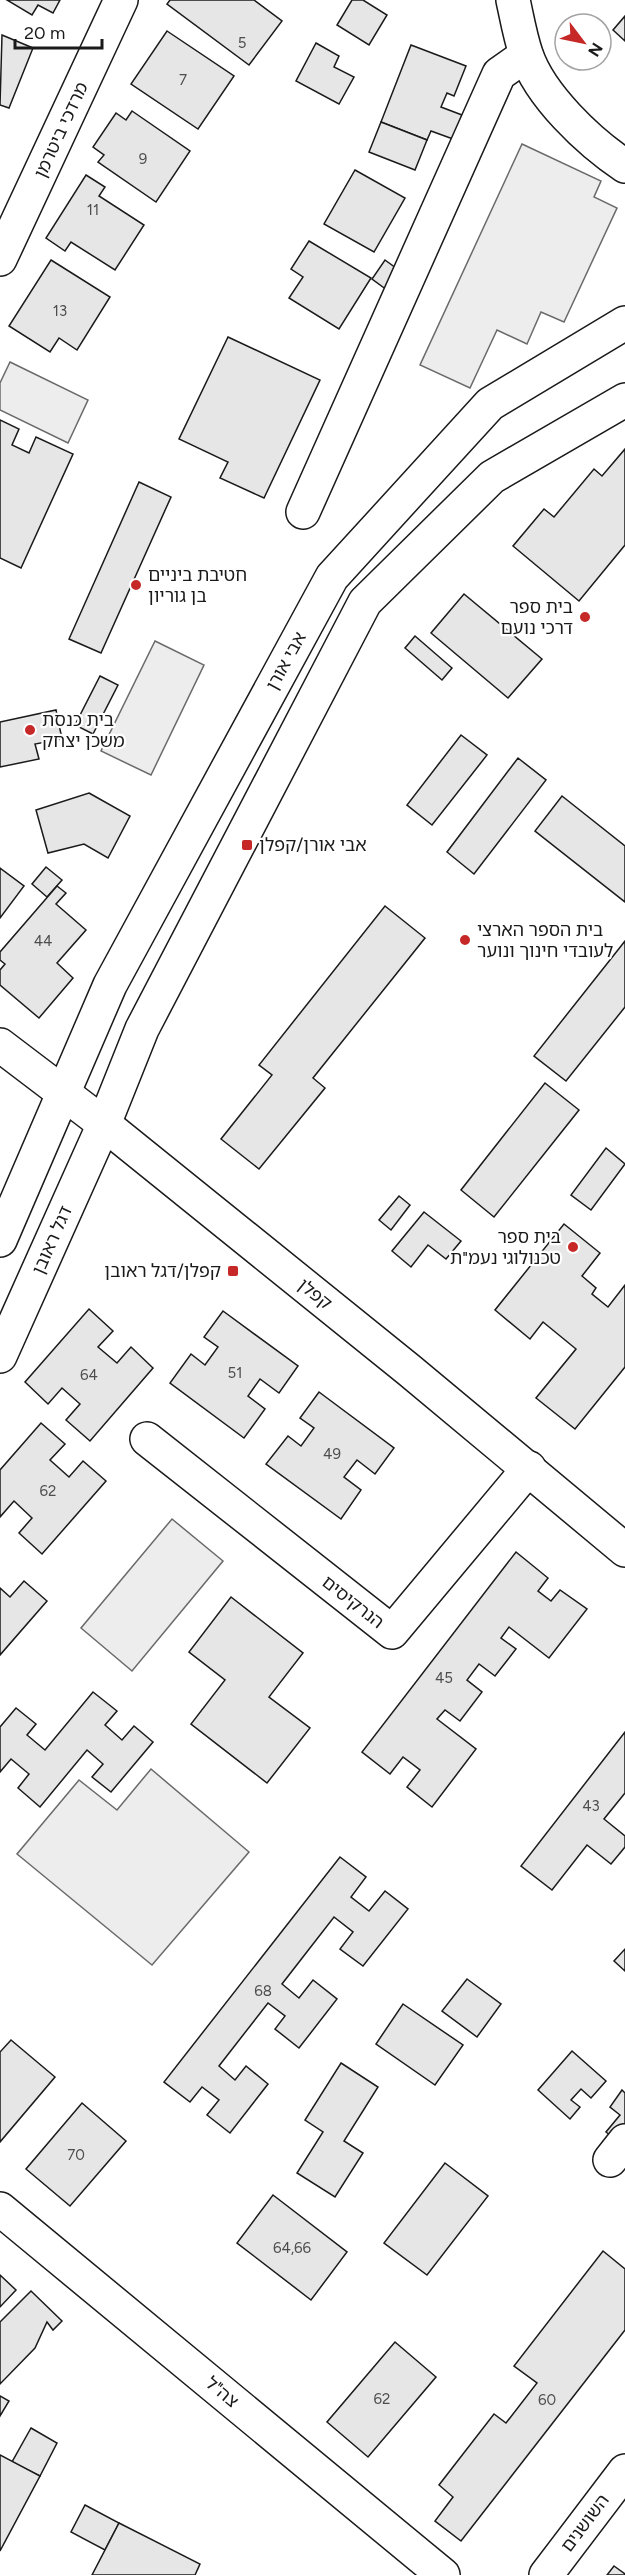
<svg xmlns="http://www.w3.org/2000/svg" width="625" height="2575" font-family="Figtree,'Noto Sans Hebrew',sans-serif">
  <style>
    .built { fill: #ededed; stroke: #6a6a6a; stroke-width: 1.5 }
    .building { fill: #e6e6e6; stroke: #1a1a1a; stroke-width: 1.5 }
    .lines { fill: none; stroke-linecap: round; stroke-linejoin: round }
    .minor-casing { stroke: #1a1a1a; stroke-width: 36 }
    .minor { stroke: #fff; stroke-width: 33 }
    .poi-dot { fill: #c62828; stroke: #fff; stroke-width: 2 }
    .labels { text-anchor: middle; dominant-baseline: central; stroke-width: 4.5; stroke-linejoin: round; paint-order: stroke }
    .number-label { font-size: 15px; fill: #4d4d4d }
    .street-label { font-size: 18px; fill: #1a1a1a; stroke: #fff }
    .poi-label { font-size: 18px; fill: #1a1a1a; stroke: #fff; text-anchor: start }
  </style>
  <rect width="100%" height="100%" fill="#fff"/>
  <g class="built">
    <path d="M522 144 601 181 594 197 617 208 564 322 541 312 527 344 497 330 470 388 420 365Z"/>
    <path d="M10 362 88 400 68 443 0 410V383Z"/>
    <path d="M155 641 204 665 151 775 101 751Z"/>
    <path d="M172 1519 223 1561 132 1671 81 1628Z"/>
    <path d="M151 1769 249 1852 152 1965 17 1854 79 1780 117 1810Z"/>
  </g>
  <g class="building">
    <path d="M7 0H60L53 13 38 5 32 15Z"/>
    <path d="M170 0H254L282 21 249 65 167 4Z"/>
    <path d="M352 0H363L387 15 369 45 337 25Z"/>
    <path d="M625 16V41L613 30Z"/>
    <path d="M167 31 234 76 198 129 131 84Z"/>
    <path d="M2 35 33 48 9 108 0 105Z"/>
    <path d="M316 43 339 56 334 67 354 77 339 104 296 81Z"/>
    <path d="M411 45 466 66 454 96 447 93 441 107 462 115 453 139 431 131 427 140 381 122Z"/>
    <path d="M132 111 190 151 156 202 98 162 104 155 93 147 116 113 126 120Z"/>
    <path d="M381 122 427 140 415 170 369 152Z"/>
    <path d="M355 170 405 198 374 252 324 224Z"/>
    <path d="M86 175 105 187 99 196 144 225 115 270 71 242 65 251 46 238Z"/>
    <path d="M309 241 371 278 339 329 289 298 303 277 291 269Z"/>
    <path d="M51 260 110 297 77 350 59 338 50 352 9 326Z"/>
    <path d="M385 260 400 271 387 290 372 279Z"/>
    <path d="M228 337 320 380 264 498 220 478 228 462 179 439Z"/>
    <path d="M0 420 19 429 12 445 29 453 36 437 73 454 21 568 0 558Z"/>
    <path d="M625 449V545L579 601 513 546 544 509 554 517 594 469 602 476Z"/>
    <path d="M139 482 171 497 101 653 69 639Z"/>
    <path d="M464 594 542 659 508 698 431 633Z"/>
    <path d="M415 636 452 668 442 680 405 648Z"/>
    <path d="M100 676 118 685 93 734 75 725Z"/>
    <path d="M56 710 62 739 35 744 39 759 0 767V722Z"/>
    <path d="M461 735 487 755 432 825 407 805Z"/>
    <path d="M518 758 546 780 474 874 447 852Z"/>
    <path d="M89 793 130 816 108 858 84 844 48 853 36 810Z"/>
    <path d="M562 796 625 846V902L535 831Z"/>
    <path d="M46 867 62 880 47 897 32 884Z"/>
    <path d="M0 868 24 886 0 918Z"/>
    <path d="M57 886 66 893 56 904 86 930 57 963 73 978 39 1018 0 985V970L5 964 0 960V952Z"/>
    <path d="M385 906 425 938 313 1078 325 1088 259 1169 221 1139 272 1075 259 1065Z"/>
    <path d="M625 941V1007L566 1081 534 1056Z"/>
    <path d="M545 1083 579 1110 494 1217 461 1190Z"/>
    <path d="M606 1148 625 1164 591 1210 571 1195Z"/>
    <path d="M399 1196 410 1205 391 1230 379 1220Z"/>
    <path d="M424 1212 461 1241 446 1259 428 1245 411 1267 392 1251Z"/>
    <path d="M564 1224 600 1253 582 1276 596 1288 592 1294 608 1307 625 1285V1367L575 1429 536 1398 576 1349 543 1322 530 1339 495 1310Z"/>
    <path d="M89 1309 113 1331 98 1347 117 1363 131 1347 153 1368 90 1441 66 1420 80 1404 62 1388 48 1404 25 1382Z"/>
    <path d="M223 1311 298 1366 279 1393 260 1379 248 1396 265 1409 244 1438 170 1383 191 1354 205 1365 218 1347 204 1337Z"/>
    <path d="M319 1392 394 1448 375 1474 357 1460 344 1477 361 1490 341 1519 266 1464 288 1436 301 1446 314 1428 300 1418Z"/>
    <path d="M41 1423 65 1444 50 1460 69 1477 83 1461 106 1481 42 1554 19 1533 32 1518 14 1501 0 1517V1470Z"/>
    <path d="M516 1552 548 1578 538 1591 551 1601 560 1590 587 1609 549 1658 509 1627 501 1638 516 1649 495 1676 479 1664 467 1680 482 1692 460 1721 445 1710 437 1719 476 1749 432 1807 407 1787 420 1770 403 1757 390 1774 362 1752Z"/>
    <path d="M24 1581 47 1601 0 1655V1588L10 1597Z"/>
    <path d="M231 1597 303 1653 269 1697 310 1728 267 1783 191 1724 225 1680 189 1652Z"/>
    <path d="M93 1692 117 1711 105 1725 122 1740 134 1726 153 1742 111 1792 92 1777 103 1764 87 1750 40 1807 18 1788 29 1774 11 1759 0 1772V1727L16 1708 36 1724 27 1735 45 1750Z"/>
    <path d="M625 1732V1793L604 1819 625 1836V1847L611 1864 587 1845 552 1890 521 1866Z"/>
    <path d="M340 1857 366 1877 351 1897 369 1911 385 1891 408 1909 363 1966 340 1949 353 1932 334 1917 282 1984 299 1998 313 1980 337 1999 299 2048 275 2029 285 2016 268 2003 219 2066 235 2080 246 2066 268 2084 230 2133 207 2115 219 2100 202 2087 190 2102 164 2082Z"/>
    <path d="M625 1949V1971L614 1961Z"/>
    <path d="M467 1979 501 2004 477 2037 442 2011Z"/>
    <path d="M403 2004 463 2045 435 2085 376 2044Z"/>
    <path d="M11 2040 55 2077 0 2142V2052Z"/>
    <path d="M572 2051 606 2081 591 2098 581 2089 571 2100 580 2107 570 2119 538 2090Z"/>
    <path d="M341 2063 378 2087 344 2141 363 2153 335 2197 297 2173 323 2132 305 2120Z"/>
    <path d="M622 2090 625 2093V2138L621 2144 606 2132 620 2115 610 2107Z"/>
    <path d="M82 2103 126 2141 70 2206 26 2169Z"/>
    <path d="M445 2163 488 2196 427 2275 384 2243Z"/>
    <path d="M273 2195 347 2252 311 2300 237 2243Z"/>
    <path d="M603 2251 625 2269V2330L461 2541 435 2521 453 2497 439 2485 494 2414 506 2423 537 2383 514 2366Z"/>
    <path d="M0 2275 16 2290 0 2307Z"/>
    <path d="M31 2291 62 2321 53 2330 47 2322 35 2348 0 2384V2322Z"/>
    <path d="M395 2342 436 2377 368 2457 327 2422Z"/>
    <path d="M0 2396 9 2401 0 2416Z"/>
    <path d="M31 2428 57 2443 40 2476 12 2462Z"/>
    <path d="M0 2455 40 2476 0 2551Z"/>
    <path d="M85 2505 119 2523 105 2550 71 2532Z"/>
    <path d="M119 2523 200 2564 195 2575H92Z"/>
    <path d="M614 2566 625 2574V2575H607Z"/>
  </g>
  <g class="lines">
    <defs>
      <g id="minor">
        <path d="M513 0C517 18 520 36 526 54 540 96 589 142 625 166"/>
        <path d="M0 259 121 0"/>
        <path d="M303 512 499 74 526 55"/>
        <path d="M0 1045 104 1124 409 1370 625 1550"/>
        <path d="M0 1240 110 985 332 577 490 404 625 323"/>
        <path d="M0 1356 104 1124 142 1029 365 602 492 477 625 400"/>
        <path d="M147 1439 392 1632 529 1468"/>
        <path d="M610 2160 625 2141"/>
        <path d="M0 2209 443 2575"/>
        <path d="M546 2575 625 2471"/>
      </g>
    </defs>
    <use href="#minor" class="minor-casing"/>
    <use href="#minor" class="minor"/>
  </g>
  <g class="poi-dot">
    <circle cx="136" cy="585" r="6"/>
    <circle cx="585" cy="617" r="6"/>
    <circle cx="30" cy="730" r="6"/>
    <rect x="241" y="839" width="12" height="12" rx="3"/>
    <circle cx="465" cy="940" r="6"/>
    <circle cx="573" cy="1247" r="6"/>
    <rect x="227" y="1265" width="12" height="12" rx="3"/>
  </g>
  <g class="labels">
    <g class="number-label">
      <text x="242" y="43">5</text>
      <text x="183" y="80">7</text>
      <text x="143" y="159">9</text>
      <text x="93" y="210">11</text>
      <text x="60" y="311">13</text>
      <text x="43" y="941">44</text>
      <text x="235" y="1373">51</text>
      <text x="89" y="1375">64</text>
      <text x="332" y="1454">49</text>
      <text x="48" y="1491">62</text>
      <text x="444" y="1678">45</text>
      <text x="591" y="1806">43</text>
      <text x="263" y="1991">68</text>
      <text x="76" y="2155">70</text>
      <text x="292" y="2248">64,66</text>
      <text x="382" y="2399">62</text>
      <text x="547" y="2400">60</text>
    </g>
    <g class="street-label">
      <text transform="translate(61 130) rotate(-65)">מרדכי ביטרמן</text>
      <text transform="translate(286 661) rotate(-61)">אבי אורן</text>
      <text transform="translate(52 1240) rotate(-66)">דגל ראובן</text>
      <text transform="translate(315 1294) rotate(39)">קפלן</text>
      <text transform="translate(353 1602) rotate(38)">הנרקיסים</text>
      <text transform="translate(222 2392) rotate(40)">צה"ל</text>
      <text transform="translate(585 2523) rotate(-53)">השושנים</text>
    </g>
    <g class="poi-label">
      <text x="148" y="575">חטיבת ביניים<tspan x="148" dy="21">בן גוריון</tspan></text>
      <text x="573" y="607" text-anchor="end">בית ספר<tspan x="573" dy="21">דרכי נועם</tspan></text>
      <text x="42" y="720">בית כנסת<tspan x="42" dy="21">משכן יצחק</tspan></text>
      <text x="259" y="845">אבי אורן/קפלן</text>
      <text x="477" y="930">בית הספר הארצי<tspan x="477" dy="21">לעובדי חינוך ונוער</tspan></text>
      <text x="561" y="1237" text-anchor="end">בית ספר<tspan x="561" dy="21">טכנולוגי נעמ"ת</tspan></text>
      <text x="221" y="1271" text-anchor="end">קפלן/דגל ראובן</text>
    </g>
  </g>
  <g transform="translate(583 42) rotate(122)"><circle r="28" fill="#ffffff" stroke="#a3a3a3" stroke-width="1.5"/>
  <path d="M0-4.5L10 22L0 15L-10 22Z" fill="#c62828"/>
  <text y="-9" font-size="16" font-weight="bold" text-anchor="middle" fill="#1a1a1a">N</text>
  </g>
  <path d="M15 39v9h87v-9" fill="none" stroke="#1a1a1a" stroke-width="3"/>
  <text x="24" y="39" font-size="18" fill="#1a1a1a" stroke="#ffffff" stroke-width="4.5" paint-order="stroke">20 m</text>
</svg>
